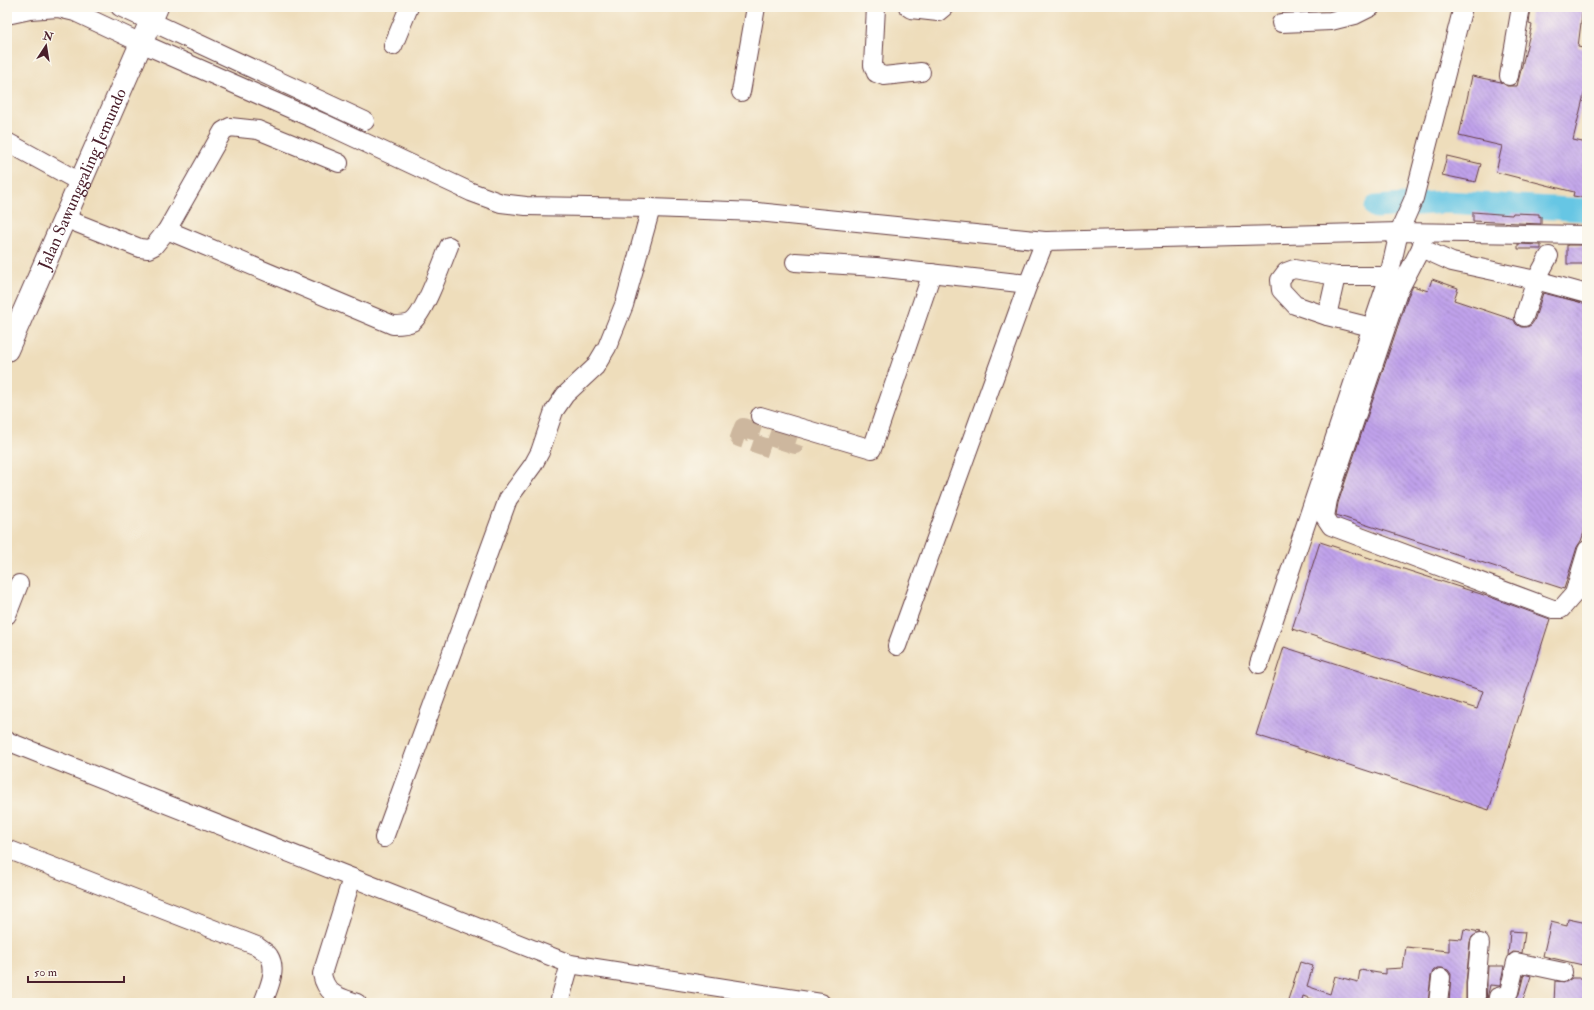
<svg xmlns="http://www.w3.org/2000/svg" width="1594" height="1010" font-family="'IM FELL Double Pica',serif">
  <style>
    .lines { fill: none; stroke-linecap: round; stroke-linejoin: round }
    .river { stroke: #66c6e4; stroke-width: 23 }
    .building { fill: url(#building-back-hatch) }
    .minor-tunnel { stroke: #cdb79e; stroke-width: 18; stroke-dasharray: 18 9; stroke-linecap: butt }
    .minor-casing { stroke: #633c41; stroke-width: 20 }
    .major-casing { stroke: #633c41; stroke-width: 24 }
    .minor { stroke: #fff; stroke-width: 18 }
    .major { stroke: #fff; stroke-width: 22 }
    .labels { text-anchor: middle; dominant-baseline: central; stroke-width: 4; stroke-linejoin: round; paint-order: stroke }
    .street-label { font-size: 17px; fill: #4a1f2b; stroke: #fbf7ec }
  </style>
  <defs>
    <pattern id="building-back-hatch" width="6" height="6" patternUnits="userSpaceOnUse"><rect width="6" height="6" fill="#c0a2eb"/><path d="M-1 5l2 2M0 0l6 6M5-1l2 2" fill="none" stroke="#9e83bf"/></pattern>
  </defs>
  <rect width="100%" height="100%" fill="#fbf7ec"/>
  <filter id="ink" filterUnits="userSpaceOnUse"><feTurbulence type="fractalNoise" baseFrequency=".025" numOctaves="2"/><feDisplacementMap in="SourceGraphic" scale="8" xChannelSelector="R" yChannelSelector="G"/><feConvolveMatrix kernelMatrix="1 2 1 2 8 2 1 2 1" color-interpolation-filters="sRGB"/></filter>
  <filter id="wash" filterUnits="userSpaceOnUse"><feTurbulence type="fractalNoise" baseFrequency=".012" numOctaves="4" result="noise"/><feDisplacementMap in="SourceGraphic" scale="16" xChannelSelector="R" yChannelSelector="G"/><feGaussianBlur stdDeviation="0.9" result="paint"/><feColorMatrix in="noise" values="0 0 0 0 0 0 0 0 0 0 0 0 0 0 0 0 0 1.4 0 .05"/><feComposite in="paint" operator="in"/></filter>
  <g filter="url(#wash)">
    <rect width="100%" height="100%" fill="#edb"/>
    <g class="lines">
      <path class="river" d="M1376 207 1446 202 1587 210"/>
    </g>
    <g id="blocks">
      <g class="building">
        <path d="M1531 7H1583L1578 47 1587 49V82L1573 140 1587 143V198L1573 196 1574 192 1496 172 1502 146 1459 136 1472 76 1501 82 1507 86H1517L1532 25 1529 24Z"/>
        <path d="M1447 156 1481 164 1476 182 1442 175Z"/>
        <path d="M1473 212 1512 215 1513 213 1539 214V217L1541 216V224L1473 221Z"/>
        <path d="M1518 244 1541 245V249H1518Z"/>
        <rect x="1567" y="245" width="20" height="19"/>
        <path d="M1432 279 1458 288 1454 300 1514 320 1516 324 1521 327H1527L1531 325 1534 321 1543 293 1587 304V524L1581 541 1577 547 1564 589 1336 515 1338 503 1408 296 1413 286 1428 291Z"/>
        <path d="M1320 542 1490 597 1550 619 1489 810 1256 735 1284 647 1477 709 1483 691 1292 629Z"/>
        <path d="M1568 919 1587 923V966L1543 956 1551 922 1567 926Z"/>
        <path d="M1464 929 1480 932 1472 937 1470 942 1466 983V1003H1449L1451 974 1448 970 1442 968H1437L1433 971 1431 976 1428 1003H1324L1303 996 1301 1003H1287L1300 962 1313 966 1307 986 1330 994 1335 976 1358 982 1360 970 1385 974V969L1403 968 1406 947 1449 951V938L1462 939Z"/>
        <path d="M1510 931 1525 932 1522 953 1513 952 1508 956Z"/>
        <path d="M1488 966H1504L1500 986 1490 985 1486 1003Z"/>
        <path d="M1524 974 1531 976 1522 1003H1513L1519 994Z"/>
        <path d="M1572 978H1586L1583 1003H1554L1555 981 1566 982Z"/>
      </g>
    </g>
  </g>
  <g filter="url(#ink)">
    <use href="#blocks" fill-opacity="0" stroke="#633c41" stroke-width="1"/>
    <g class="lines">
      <g class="minor-tunnel">
        <path d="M743 427 779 440 774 450 739 438Z"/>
        <path d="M779 440 795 445 801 428"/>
      </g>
      <defs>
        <g id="minor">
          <path d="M120 7 365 121"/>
          <path d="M876 7 873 65 876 73 884 76 921 72"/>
          <path d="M908 7 911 9 938 12 944 7"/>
          <path d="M7 15 30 10 58 8 75 12 141 43 323 123 471 192 501 203 526 206 651 208 757 212 1045 241 1399 232 1587 235"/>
          <path d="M1281 23 1331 21 1355 15 1371 7"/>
          <path d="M393 46 409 7"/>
          <path d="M1509 76 1521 7"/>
          <path d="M741 92 756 7"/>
          <path d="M7 142 80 182"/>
          <path d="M64 218 140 248 148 249 154 246 167 230 223 131 230 127 258 130 339 163"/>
          <path d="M167 230 393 325C399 325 407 325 412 322 425 313 442 263 449 246"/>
          <path d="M1424 236 1421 248 1452 262 1536 280 1587 294"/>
          <path d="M1421 248 1398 292 1328 500 1325 517 1331 526 1553 609H1561L1574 594 1587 550"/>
          <path d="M795 262 876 267 1028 284 1045 241"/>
          <path d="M1327 316 1336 276"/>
          <path d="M1524 317 1536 280 1549 256"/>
          <path d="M1371 327 1327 316 1295 305 1281 290 1280 280 1286 272 1294 269 1336 276H1389"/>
          <path d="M760 416 872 449 932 273"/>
          <path d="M7 615 19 584"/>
          <path d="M897 646 1028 284"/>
          <path d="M1259 664 1389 276 1399 232 1414 198 1463 7"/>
          <path d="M7 741 570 964 821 1003"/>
          <path d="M384 838 508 499 533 465 540 452 554 411 565 395 595 367 607 347 624 305 651 208"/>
          <path d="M7 849 257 946C260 949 267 952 269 956 278 970 268 989 263 1003"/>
          <path d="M352 878 322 974C326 995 339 997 357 1003"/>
          <path d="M559 1003 570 964"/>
          <path d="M1438 1003 1441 978"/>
          <path d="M1476 1003V984L1480 943"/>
          <path d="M1497 1003 1498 997 1506 995 1509 992 1516 962 1563 972"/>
        </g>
        <g id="major">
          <path id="s1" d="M7 350 157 7"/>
        </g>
      </defs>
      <use href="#minor" class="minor-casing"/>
      <use href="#major" class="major-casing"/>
      <use href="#minor" class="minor"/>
      <use href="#major" class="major"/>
    </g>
  </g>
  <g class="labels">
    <g class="street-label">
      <text stroke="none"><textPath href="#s1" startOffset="187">Jalan Sawunggaling Jemundo</textPath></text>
    </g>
  </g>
  <rect width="1594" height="1010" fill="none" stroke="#fbf7ec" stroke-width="24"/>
  <g transform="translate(46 46) rotate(12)" stroke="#fbf7ec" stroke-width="3" paint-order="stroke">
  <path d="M0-3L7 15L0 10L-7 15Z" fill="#4a1f2b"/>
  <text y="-6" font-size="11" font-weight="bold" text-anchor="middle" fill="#4a1f2b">N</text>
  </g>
  <path d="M28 976v6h96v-6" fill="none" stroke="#4a1f2b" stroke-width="2"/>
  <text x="34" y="976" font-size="12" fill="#4a1f2b" stroke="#fbf7ec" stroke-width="3" paint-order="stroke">50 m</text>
</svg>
